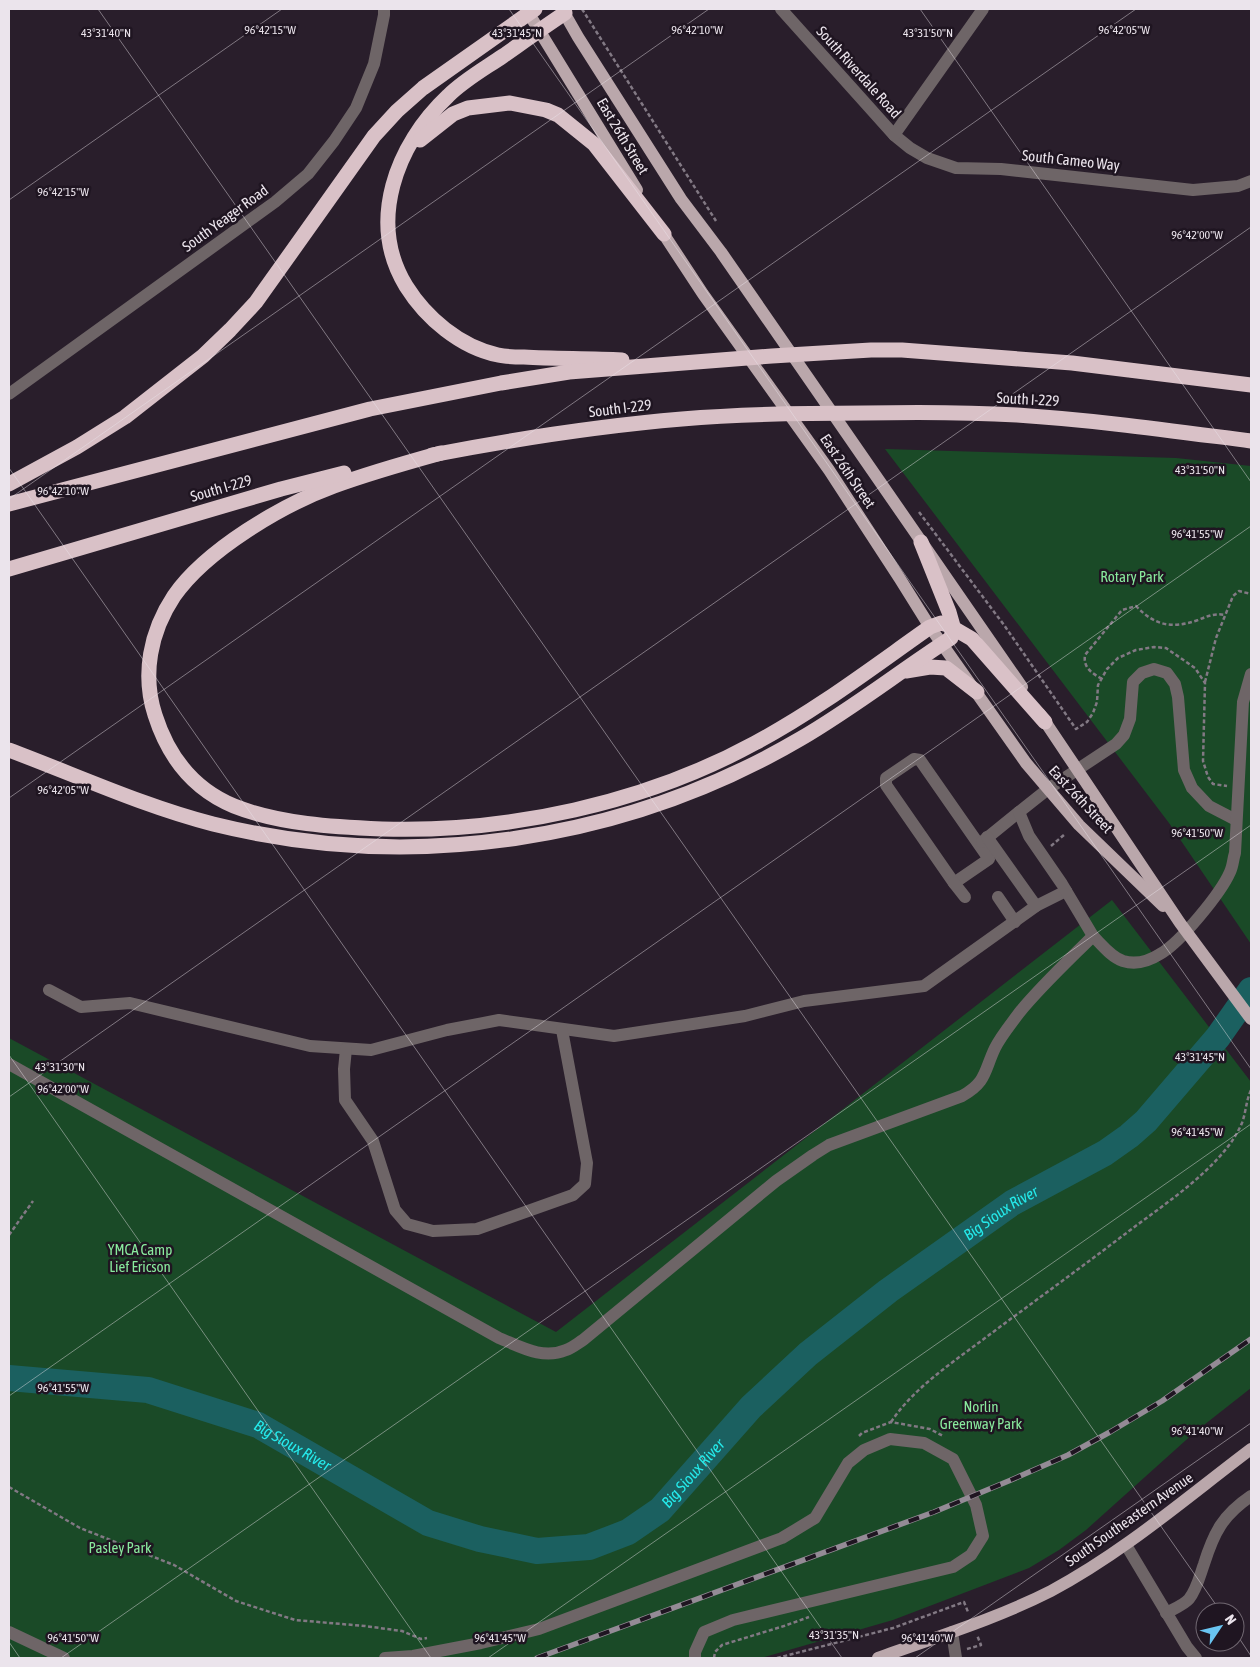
<svg xmlns="http://www.w3.org/2000/svg" width="1260" height="1667" font-family="'Asap Condensed',sans-serif">
  <style>
    .green { fill: #1a4a27 }
    .lines { fill: none; stroke-linecap: round; stroke-linejoin: round }
    .river { stroke: #1b6060; stroke-width: 26 }
    .path { stroke: #827984; stroke-width: 2.5; stroke-dasharray: 4 2.5; stroke-linecap: butt }
    .minor { stroke: #6e6567; stroke-width: 12 }
    .major { stroke: #baa7ab; stroke-width: 12 }
    .highway { stroke: #d9c1c7; stroke-width: 15 }
    .rail-casing { stroke: #948b96; stroke-width: 5.5 }
    .rail { stroke: #1f1521; stroke-width: 4; stroke-dasharray: 11; stroke-linecap: butt }
    .ticks { fill: none; stroke: #ebe4ec; stroke-width: 1; stroke-opacity: 0.45 }
    .labels { text-anchor: middle; dominant-baseline: central; stroke-width: 5; stroke-linejoin: round; paint-order: stroke }
    .street-label { font-size: 15px; fill: #ebe4ec; stroke: #1f1521 }
    .park-label { font-size: 15px; fill: #89ea9d; stroke: #1f1521 }
    .water-label { font-size: 16px; font-style: italic; fill: #25eaeb; stroke: #1f1521 }
    .ticks-label { font-size: 12px; text-anchor: middle; fill: #ebe4ec; stroke: #1f1521; stroke-width: 5; stroke-linejoin: round; paint-order: stroke }
  </style>
  <rect width="100%" height="100%" fill="#291e2b"/>
  <g class="green">
    <path d="M885 449 1176 458 1251 466V944L1169 823Z"/>
    <path d="M1112 900 1251 1082V1388L1195 1432 1086 1530 1059 1550 1029 1568 893 1620 761 1658H9V1038L556 1332Z"/>
  </g>
  <g class="lines">
    <path class="river" id="s1" d="M9 1378 148 1390 258 1425 428 1523 480 1539 537 1551 589 1547 628 1532 660 1510 751 1407 808 1354 888 1291 1012 1203 1105 1153 1129 1136 1146 1121 1218 1037 1251 990"/>
    <g class="path">
      <path d="M582 9 716 221"/>
      <path d="M919 512 1004 625 1076 729 1087 722 1093 713 1097 702 1098 685 1107 669 1118 658 1136 650 1154 647 1166 648 1195 668 1205 683 1203 761 1208 777 1213 784 1227 786"/>
      <path d="M1102 679C1092 673 1083 668 1085 655L1122 610 1136 606C1155 626 1172 629 1198 620 1208 616 1215 613 1225 615"/>
      <path d="M1205 682 1216 638 1233 596 1239 591 1251 594"/>
      <path d="M1051 846 1065 834"/>
      <path d="M9 1235 33 1201"/>
      <path d="M891 1422C913 1389 949 1365 981 1341 1032 1303 1083 1266 1133 1228 1165 1204 1201 1180 1226 1149 1232 1142 1238 1132 1242 1123 1246 1112 1246 1101 1251 1090"/>
      <path d="M859 1436 862 1433 891 1422 930 1429 943 1436"/>
      <path d="M9 1487 80 1528 174 1565 236 1601 295 1620 365 1626 402 1631 421 1639 427 1638"/>
      <path d="M967 1649 981 1645 977 1635"/>
      <path d="M714 1658 715 1652 722 1645 784 1626 809 1617"/>
      <path d="M777 1658 893 1628 964 1602 968 1612"/>
    </g>
    <g class="minor">
      <path d="M781 9 894 135 910 148 927 158 956 168 1001 169 1193 190 1238 186 1251 181"/>
      <path d="M894 135 983 9"/>
      <path d="M9 394 275 202 308 174 334 141 356 108 374 64 384 15V9"/>
      <path d="M914 759 920 760 989 859 954 883 886 785V778Z"/>
      <path d="M982 842 1019 812"/>
      <path d="M954 883 965 897"/>
      <path d="M998 897 1015 922"/>
      <path d="M1036 906 1066 891"/>
      <path d="M1093 936 1062 884 1029 836 1019 812 1048 789 1116 744 1124 735 1130 719 1133 682 1142 673 1154 669 1167 673 1175 684 1178 697 1184 770 1192 788 1209 806 1236 820"/>
      <path d="M49 990 81 1007 130 1003 310 1046 371 1050 447 1030 499 1020 614 1036 745 1016 804 1001 924 986 1036 906 987 837"/>
      <path d="M346 1049 344 1069 345 1100 373 1141 395 1210 407 1224 433 1231 477 1229 573 1195 585 1184 587 1163 562 1030"/>
      <path d="M9 1064 499 1338C521 1347 543 1360 566 1350 572 1348 578 1343 583 1340L776 1181 813 1155 829 1145 962 1096C987 1082 984 1071 995 1048 1001 1036 1011 1024 1019 1013 1040 987 1069 960 1093 936 1102 945 1111 957 1123 961 1136 965 1149 961 1160 954 1180 943 1221 893 1230 872 1233 866 1233 859 1235 853L1243 702 1251 674"/>
      <path d="M1126 1545 1187 1647 1196 1658"/>
      <path d="M1166 1613C1173 1609 1184 1605 1189 1599 1197 1589 1200 1575 1204 1564 1214 1532 1223 1515 1251 1496"/>
      <path d="M9 1632 64 1658"/>
      <path d="M952 1632 956 1658"/>
      <path d="M385 1658 413 1656 481 1643 539 1629 782 1538 815 1518 848 1463 864 1450 890 1439 924 1443 953 1459 976 1505 983 1536 971 1555 953 1567 733 1620 704 1632 695 1652V1658"/>
    </g>
    <g class="major">
      <path d="M526 9 637 190"/>
      <path d="M562 9 578 37 681 199 721 252 1022 687"/>
      <path d="M659 227 703 294 829 470 900 579 930 627 1026 763 1079 825 1163 906"/>
      <path d="M1040 714 1180 923 1251 1019"/>
      <path d="M878 1658C936 1637 996 1619 1051 1591 1124 1552 1186 1498 1251 1449"/>
    </g>
    <g class="highway">
      <path d="M565 13C544 27 523 42 503 56 484 69 464 80 448 96 396 145 367 222 406 286 426 318 460 347 498 355 506 357 515 357 524 357 557 359 589 358 622 360"/>
      <path d="M420 140 453 114 468 108 510 103 546 110 558 115 594 144 664 234"/>
      <path d="M441 453C405 463 369 473 334 486 282 505 206 550 174 596 150 632 142 675 155 715 168 756 193 789 234 806 279 824 334 827 382 829 508 833 645 803 755 743 817 710 873 667 930 627L941 623 948 625 972 639 1045 722"/>
      <path d="M432 455C515 439 599 426 682 419 742 414 803 413 864 413 915 412 966 412 1017 415 1095 420 1173 431 1251 441"/>
      <path d="M9 484 77 447 125 417 203 356 230 330 256 302 374 136 397 111 423 88 535 9"/>
      <path d="M9 504 370 409 501 383 569 372 772 356 871 350H902L1072 363 1251 385"/>
      <path d="M9 569 281 489 344 473"/>
      <path d="M906 671 930 667 946 668 977 692"/>
      <path d="M9 750C76 775 143 806 213 824 411 873 624 842 800 739 852 709 900 671 951 638L953 626 949 612 921 542"/>
    </g>
    <defs>
      <path id="rail" d="M537 1658 934 1512 1011 1480 1068 1455 1110 1432 1162 1401 1251 1339"/>
    </defs>
    <use href="#rail" class="rail-casing"/>
    <use href="#rail" class="rail"/>
  </g>
  <path class="ticks" d="M98 9 1221 1612M509 9 1251 1069M920 9 1251 482M9 200 282 9M9 468 842 1658M9 499 709 9M9 798 1136 9M9 1055 431 1658M9 1097 1251 227M9 1396 1251 526M1235 1632 1251 1656M9 1642 20 1658M61 1658 1251 825M488 1658 1251 1124M915 1658 1251 1423"/>
  <g class="labels">
    <g class="street-label">
      <text transform="translate(859 72) rotate(48)">South Riverdale Road</text>
      <text transform="translate(623 136) rotate(59)">East 26th Street</text>
      <text transform="translate(1071 160) rotate(6)">South Cameo Way</text>
      <text transform="translate(225 218) rotate(-36)">South Yeager Road</text>
      <text transform="translate(1028 399) rotate(3)">South I-229</text>
      <text transform="translate(620 408) rotate(-7)">South I-229</text>
      <text transform="translate(848 471) rotate(56)">East 26th Street</text>
      <text transform="translate(221 488) rotate(-16)">South I-229</text>
      <text transform="translate(1081 799) rotate(47)">East 26th Street</text>
      <text transform="translate(1129 1519) rotate(-35)">South Southeastern Avenue</text>
    </g>
    <g class="park-label">
      <text x="1132" y="576">Rotary Park</text>
      <text x="140" y="1249">YMCA Camp<tspan x="140" dy="17">Lief Ericson</tspan></text>
      <text x="981" y="1406">Norlin<tspan x="981" dy="17">Greenway Park</tspan></text>
      <text x="120" y="1547">Pasley Park</text>
    </g>
    <g class="water-label">
      <text stroke="none"><textPath href="#s1" startOffset="1151">Big Sioux River</textPath></text>
      <text stroke="none"><textPath href="#s1" startOffset="295">Big Sioux River</textPath></text>
      <text stroke="none"><textPath href="#s1" startOffset="746">Big Sioux River</textPath></text>
    </g>
  </g>
  <g class="ticks-label">
    <text x="270" y="34">96°42'15"W</text>
    <text x="697" y="34">96°42'10"W</text>
    <text x="1124" y="34">96°42'05"W</text>
    <text x="106" y="37">43°31'40"N</text>
    <text x="517" y="37">43°31'45"N</text>
    <text x="928" y="37">43°31'50"N</text>
    <text x="63" y="196">96°42'15"W</text>
    <text x="1197" y="239">96°42'00"W</text>
    <text x="1200" y="474">43°31'50"N</text>
    <text x="63" y="495">96°42'10"W</text>
    <text x="1197" y="538">96°41'55"W</text>
    <text x="63" y="794">96°42'05"W</text>
    <text x="1197" y="837">96°41'50"W</text>
    <text x="1200" y="1061">43°31'45"N</text>
    <text x="60" y="1071">43°31'30"N</text>
    <text x="63" y="1093">96°42'00"W</text>
    <text x="1197" y="1136">96°41'45"W</text>
    <text x="63" y="1392">96°41'55"W</text>
    <text x="1197" y="1435">96°41'40"W</text>
    <text x="834" y="1639">43°31'35"N</text>
    <text x="73" y="1642">96°41'50"W</text>
    <text x="500" y="1642">96°41'45"W</text>
    <text x="927" y="1642">96°41'40"W</text>
  </g>
  <rect width="1260" height="1667" fill="none" stroke="#ebe4ec" stroke-width="20"/>
  <g transform="translate(1220 1627) rotate(55)"><circle r="24" fill="#1f1521" stroke="#716872"/>
  <path d="M0-4L9 19L0 12L-9 19Z" fill="#69c4f1"/>
  <text y="-8" font-size="14" font-weight="bold" text-anchor="middle" fill="#ebe4ec">N</text>
  </g>
</svg>
